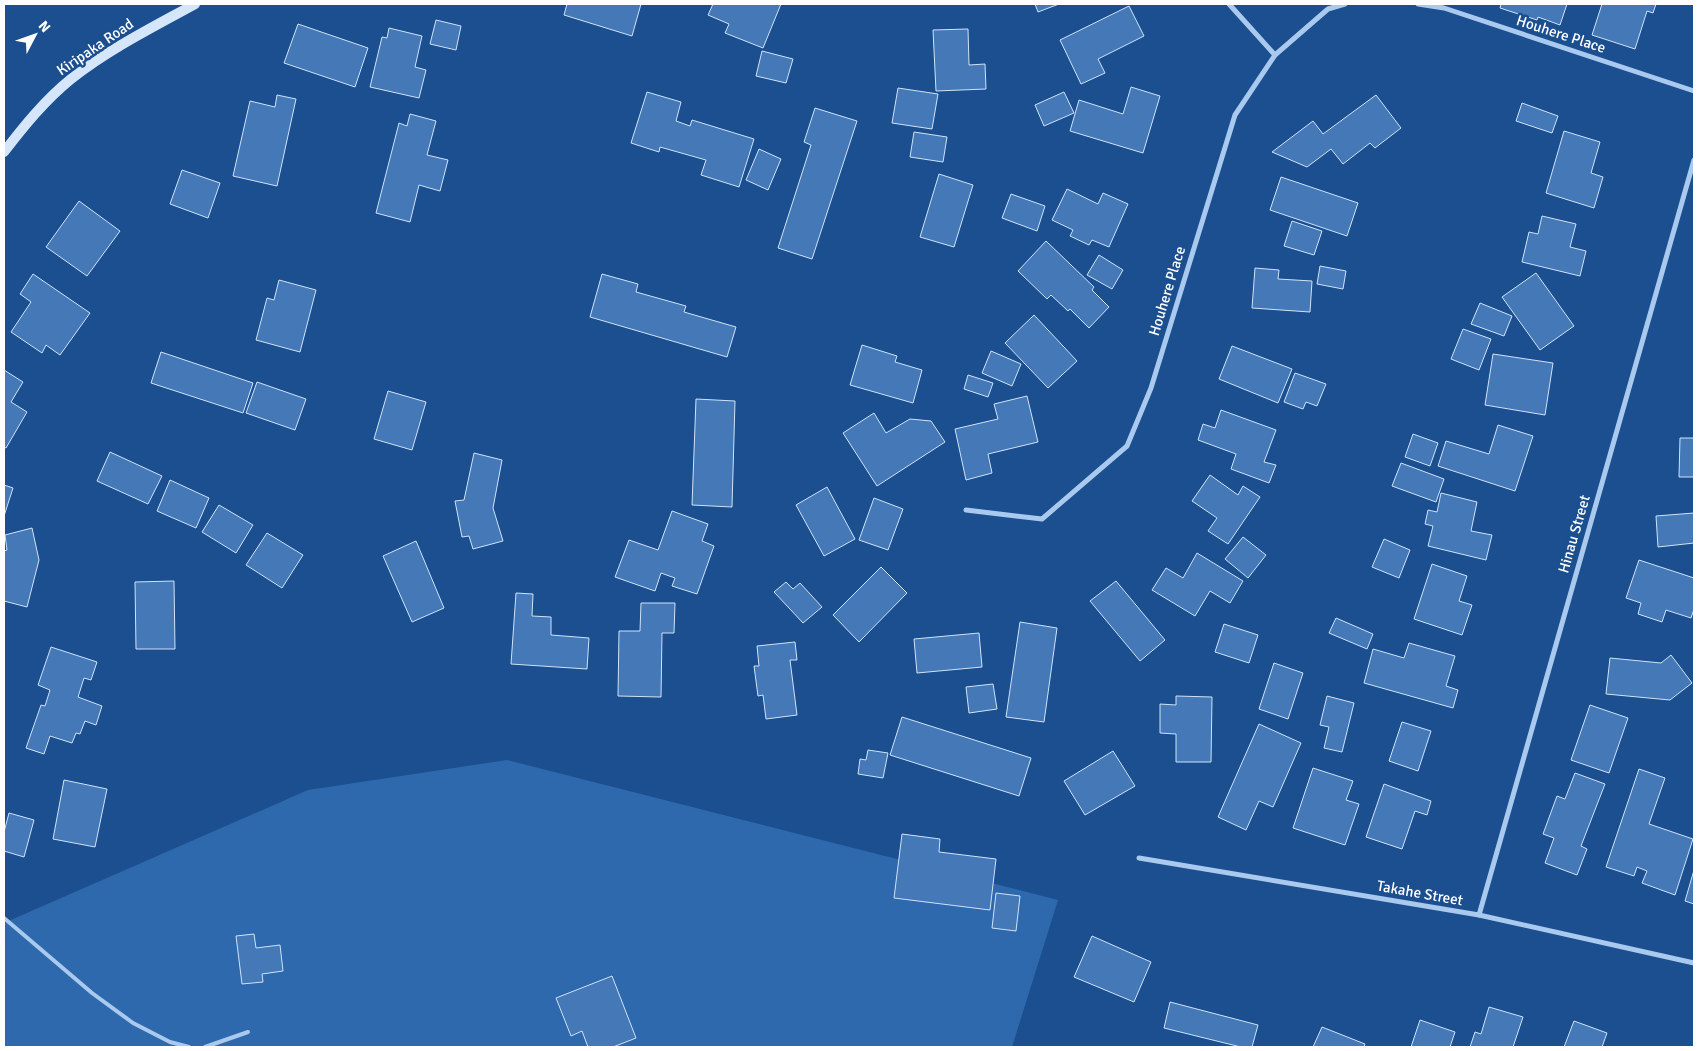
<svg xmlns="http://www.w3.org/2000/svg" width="1698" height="1051" font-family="Signika,sans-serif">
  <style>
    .green { fill: #2e69ad }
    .building { fill: #4478b7; stroke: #cfe3fa }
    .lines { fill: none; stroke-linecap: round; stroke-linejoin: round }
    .lane { stroke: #a9c9ee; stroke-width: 4 }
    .street { stroke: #a9c9ee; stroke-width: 5 }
    .secondary { stroke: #d6e6fa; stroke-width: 10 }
    .labels { text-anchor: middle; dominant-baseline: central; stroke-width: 5; stroke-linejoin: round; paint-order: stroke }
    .street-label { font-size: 15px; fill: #fff; stroke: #1b4f8f }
  </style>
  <rect width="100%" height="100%" fill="#1b4f8f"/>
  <path class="green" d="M507 760 1058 900 1012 1047H4V923L308 790Z"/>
  <g class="building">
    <path d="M567 4H641L632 36 564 15Z"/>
    <path d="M713 4H781L763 48 725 33 729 24 708 15Z"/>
    <path d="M1035 4H1059L1038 12Z"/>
    <path d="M1501 4H1567L1560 25 1538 17 1537 20 1500 8Z"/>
    <path d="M1602 4H1656L1653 13 1647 11 1635 49 1592 35Z"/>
    <path d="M1129 6 1144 36 1098 59 1105 73 1081 84 1060 40Z"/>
    <path d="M436 20 461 26 456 50 430 44Z"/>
    <path d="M298 24 368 48 355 87 284 63Z"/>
    <path d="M389 28 422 36 415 67 426 70 419 98 370 87 382 37 387 38Z"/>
    <path d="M968 29 969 65 985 64 986 89 936 91 933 30Z"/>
    <path d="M762 51 793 59 786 83 756 76Z"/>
    <path d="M1131 87 1160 96 1143 153 1070 131 1079 100 1123 114Z"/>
    <path d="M898 88 938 94 932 129 892 123Z"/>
    <path d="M647 92 681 102 676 121 690 126 692 120 754 139 739 187 701 175 706 160 660 147 659 152 631 143Z"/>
    <path d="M1064 92 1074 113 1044 126 1035 105Z"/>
    <path d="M277 95 296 99 277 186 233 176 250 101 275 107Z"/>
    <path d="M1376 95 1401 128 1375 148 1370 143 1343 164 1331 149 1307 167 1272 152 1313 121 1323 134Z"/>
    <path d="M1522 103 1558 116 1552 133 1516 121Z"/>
    <path d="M815 108 857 121 812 259 778 248 811 145 804 142Z"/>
    <path d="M410 114 436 121 427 155 448 160 440 191 419 185 410 222 376 213 399 123 407 126Z"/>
    <path d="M1564 131 1600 142 1591 173 1603 177 1594 208 1546 193Z"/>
    <path d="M914 132 947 137 943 162 910 157Z"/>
    <path d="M759 149 781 159 768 190 746 180Z"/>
    <path d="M182 170 220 183 208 218 170 204Z"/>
    <path d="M939 174 973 185 954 247 920 237Z"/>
    <path d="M1281 177 1358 203 1347 236 1270 210Z"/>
    <path d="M1067 189 1098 204 1103 193 1128 204 1109 247 1092 240 1089 245 1070 236 1073 230 1052 220Z"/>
    <path d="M1011 194 1045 206 1037 231 1002 218Z"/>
    <path d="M79 201 120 231 87 276 46 247Z"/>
    <path d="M1542 216 1576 224 1570 247 1586 251 1580 276 1522 262 1529 232 1538 234Z"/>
    <path d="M1292 221 1322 231 1314 255 1284 246Z"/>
    <path d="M1046 241 1094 287 1092 290 1109 307 1089 328 1070 309 1068 311 1051 295 1047 299 1018 271Z"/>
    <path d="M1099 255 1123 270 1112 289 1087 275Z"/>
    <path d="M1320 266 1346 271 1343 289 1317 284Z"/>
    <path d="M1255 268 1279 270 1278 279 1312 281 1310 312 1252 308Z"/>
    <path d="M1536 273 1574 326 1540 350 1502 297Z"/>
    <path d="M33 274 90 313 60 355 46 345 42 353 11 332 31 302 20 294Z"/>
    <path d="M602 274 638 284 636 292 686 306 684 312 736 327 727 357 590 317Z"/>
    <path d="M279 280 316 290 300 352 256 340 267 298 274 300Z"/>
    <path d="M1480 303 1512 316 1504 336 1471 324Z"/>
    <path d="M1034 315 1077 361 1048 388 1005 343Z"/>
    <path d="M1463 329 1491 339 1479 370 1451 359Z"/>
    <path d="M862 345 897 356 895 362 922 370 913 403 850 385Z"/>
    <path d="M1232 346 1292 369 1278 403 1219 379Z"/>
    <path d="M991 351 1021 364 1012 386 982 373Z"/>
    <path d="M161 352 253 383 243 413 151 383Z"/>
    <path d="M1493 354 1553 363 1545 415 1485 405Z"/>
    <path d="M4 370 23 382 11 402 27 412 6 448 4 447Z"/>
    <path d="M1295 373 1326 384 1317 406 1306 402 1303 409 1284 402Z"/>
    <path d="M968 375 993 383 988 397 964 389Z"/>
    <path d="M257 382 306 399 295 430 246 413Z"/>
    <path d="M388 391 426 402 412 450 374 439Z"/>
    <path d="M1027 396 1038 442 988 454 992 473 966 480 955 429 998 419 994 404Z"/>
    <path d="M696 399 735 401 732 507 692 505Z"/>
    <path d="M1221 410 1276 430 1264 462 1276 465 1269 483 1231 469 1236 454 1198 440 1203 424 1215 428Z"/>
    <path d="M874 413 886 433 910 419 931 421 945 442 877 486 843 433Z"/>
    <path d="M1498 425 1533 436 1515 491 1438 466 1446 441 1489 454Z"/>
    <path d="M1413 434 1438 443 1430 466 1405 457Z"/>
    <path d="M1680 438H1694V477H1679Z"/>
    <path d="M110 452 162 476 148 504 97 481Z"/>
    <path d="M474 453 502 460 493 508 503 541 473 549 469 536 462 537 455 501 464 500Z"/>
    <path d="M1401 463 1444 479 1436 502 1392 486Z"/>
    <path d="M1210 475 1238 495 1243 486 1260 497 1228 544 1208 531 1217 518 1192 501Z"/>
    <path d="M170 480 209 498 196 528 157 511Z"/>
    <path d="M4 485 13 488 4 516Z"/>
    <path d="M827 487 855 539 824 556 796 505Z"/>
    <path d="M1441 493 1477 502 1471 531 1492 535 1486 560 1428 546 1433 526 1425 524 1428 510 1437 512Z"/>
    <path d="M874 498 903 509 888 550 859 540Z"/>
    <path d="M219 505 253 525 236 553 202 532Z"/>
    <path d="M672 511 708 524 702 541 714 546 697 594 672 586 675 578 661 573 655 591 615 577 629 540 658 550Z"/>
    <path d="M1694 513V543L1658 547 1656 516Z"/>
    <path d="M32 528 39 560 27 607 4 601V551L7 550 5 535Z"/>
    <path d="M267 533 303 555 282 588 246 565Z"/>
    <path d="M1243 537 1266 555 1248 578 1225 559Z"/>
    <path d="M1384 539 1410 550 1399 578 1372 567Z"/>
    <path d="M416 541 444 608 412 622 383 556Z"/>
    <path d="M1197 553 1243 581 1230 603 1210 591 1195 616 1152 590 1166 568 1183 578Z"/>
    <path d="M1639 560 1694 578V609L1691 618 1666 610 1662 622 1638 614 1641 603 1626 598Z"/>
    <path d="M1432 564 1467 576 1459 601 1472 605 1462 635 1414 619Z"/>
    <path d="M881 567 907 593 859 642 833 615Z"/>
    <path d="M174 581 175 649H136L135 582Z"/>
    <path d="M1116 581 1165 640 1140 661 1090 601Z"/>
    <path d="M786 582 793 589 800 583 822 607 803 623 774 592Z"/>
    <path d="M516 593 533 594 532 616 551 617V635L589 638 587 669 511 664Z"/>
    <path d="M641 603H675L674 633H662L661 697 618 696 619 631H640Z"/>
    <path d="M1336 618 1373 634 1367 649 1329 633Z"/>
    <path d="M1020 622 1057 628 1044 722 1006 717Z"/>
    <path d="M1224 624 1258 635 1249 663 1215 652Z"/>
    <path d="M979 633 982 667 917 673 914 639Z"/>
    <path d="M795 642 797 660H790L797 715 766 719 763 695 758 696 754 666H759L757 646Z"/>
    <path d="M1409 643 1455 656 1446 686 1458 690 1453 708 1364 683 1373 649 1404 658Z"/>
    <path d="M51 647 97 662 91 680 84 678 78 697 102 706 96 725 85 721 80 734 76 733 72 743 50 736 44 754 26 748 41 705 45 706 50 690 38 685Z"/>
    <path d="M1671 655 1692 683 1670 700 1606 694 1610 658 1661 663Z"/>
    <path d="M1274 663 1303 673 1288 719 1259 709Z"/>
    <path d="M993 684 997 709 969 713 966 687Z"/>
    <path d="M1176 696 1212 697 1211 762H1176V734L1160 733V704L1176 705Z"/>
    <path d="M1327 696 1354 703 1342 752 1324 748 1329 727 1320 725Z"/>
    <path d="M1590 705 1628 718 1609 773 1571 760Z"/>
    <path d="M902 717 1031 758 1019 796 890 755Z"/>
    <path d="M1402 722 1431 731 1418 771 1389 761Z"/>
    <path d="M1259 724 1301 743 1273 807 1259 801 1246 830 1218 817Z"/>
    <path d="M868 750 888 753 883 778 858 774 860 759 866 760Z"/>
    <path d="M1113 751 1135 786 1085 815 1064 781Z"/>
    <path d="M1313 768 1353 781 1346 800 1359 804 1345 845 1293 828Z"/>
    <path d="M1639 769 1665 778 1649 824 1693 839 1675 895 1642 883 1647 871 1637 867 1634 876 1606 867Z"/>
    <path d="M1575 773 1605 784 1581 846 1587 849 1577 875 1545 863 1554 838 1543 834 1557 796 1565 799Z"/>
    <path d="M64 780 107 789 95 847 53 839Z"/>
    <path d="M1384 784 1431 801 1427 815 1415 811 1402 849 1366 837Z"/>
    <path d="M9 813 34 820 24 857 4 851V832Z"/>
    <path d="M902 834 940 839 939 852 996 859 990 910 894 898Z"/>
    <path d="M1694 870V904L1685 901Z"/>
    <path d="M996 893 1020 896 1016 931 992 928Z"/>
    <path d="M254 934 256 948 280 945 283 971 262 974 263 982 242 984 236 936Z"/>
    <path d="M1092 936 1151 962 1134 1002 1074 977Z"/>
    <path d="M612 976 636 1038 613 1047H588L582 1031 571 1036 556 998Z"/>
    <path d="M1170 1002 1258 1025 1252 1047H1241L1164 1028Z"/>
    <path d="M1489 1007 1523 1017 1513 1047H1470L1475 1032 1481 1034Z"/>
    <path d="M1420 1020 1455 1032 1450 1047H1411Z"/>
    <path d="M1574 1021 1607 1033 1602 1047H1564Z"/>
    <path d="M1322 1027 1365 1044 1364 1047H1313Z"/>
  </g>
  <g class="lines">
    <g class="lane">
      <path d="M4 918 92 993 133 1023 170 1042 189 1047"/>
      <path d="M205 1047 248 1032"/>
    </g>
    <g class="street">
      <path d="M1229 4 1275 55"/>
      <path d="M1418 4 1444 8 1694 91"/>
      <path d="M966 510 1042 519 1127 446 1151 388 1235 115 1275 55 1328 9 1345 4"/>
      <path d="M1139 858 1479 915 1694 963"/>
      <path d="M1479 915 1694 160"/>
    </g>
    <path class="secondary" d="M4 152C24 126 45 100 71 79 109 49 153 27 195 4"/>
  </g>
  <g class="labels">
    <g class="street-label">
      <text transform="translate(1561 34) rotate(18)">Houhere Place</text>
      <text transform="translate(95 47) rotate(-34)">Kiripaka Road</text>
      <text transform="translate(1167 291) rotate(-73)">Houhere Place</text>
      <text transform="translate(1574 534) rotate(-74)">Hinau Street</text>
      <text transform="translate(1420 893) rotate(10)">Takahe Street</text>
    </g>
  </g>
  <rect width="1698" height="1051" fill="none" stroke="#ffffff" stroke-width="10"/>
  <g transform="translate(35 35) rotate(49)" stroke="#1b4f8f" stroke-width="4" paint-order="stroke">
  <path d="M0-4L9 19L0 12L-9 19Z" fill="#ffffff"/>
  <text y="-8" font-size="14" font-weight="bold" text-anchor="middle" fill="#ffffff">N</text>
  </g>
</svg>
